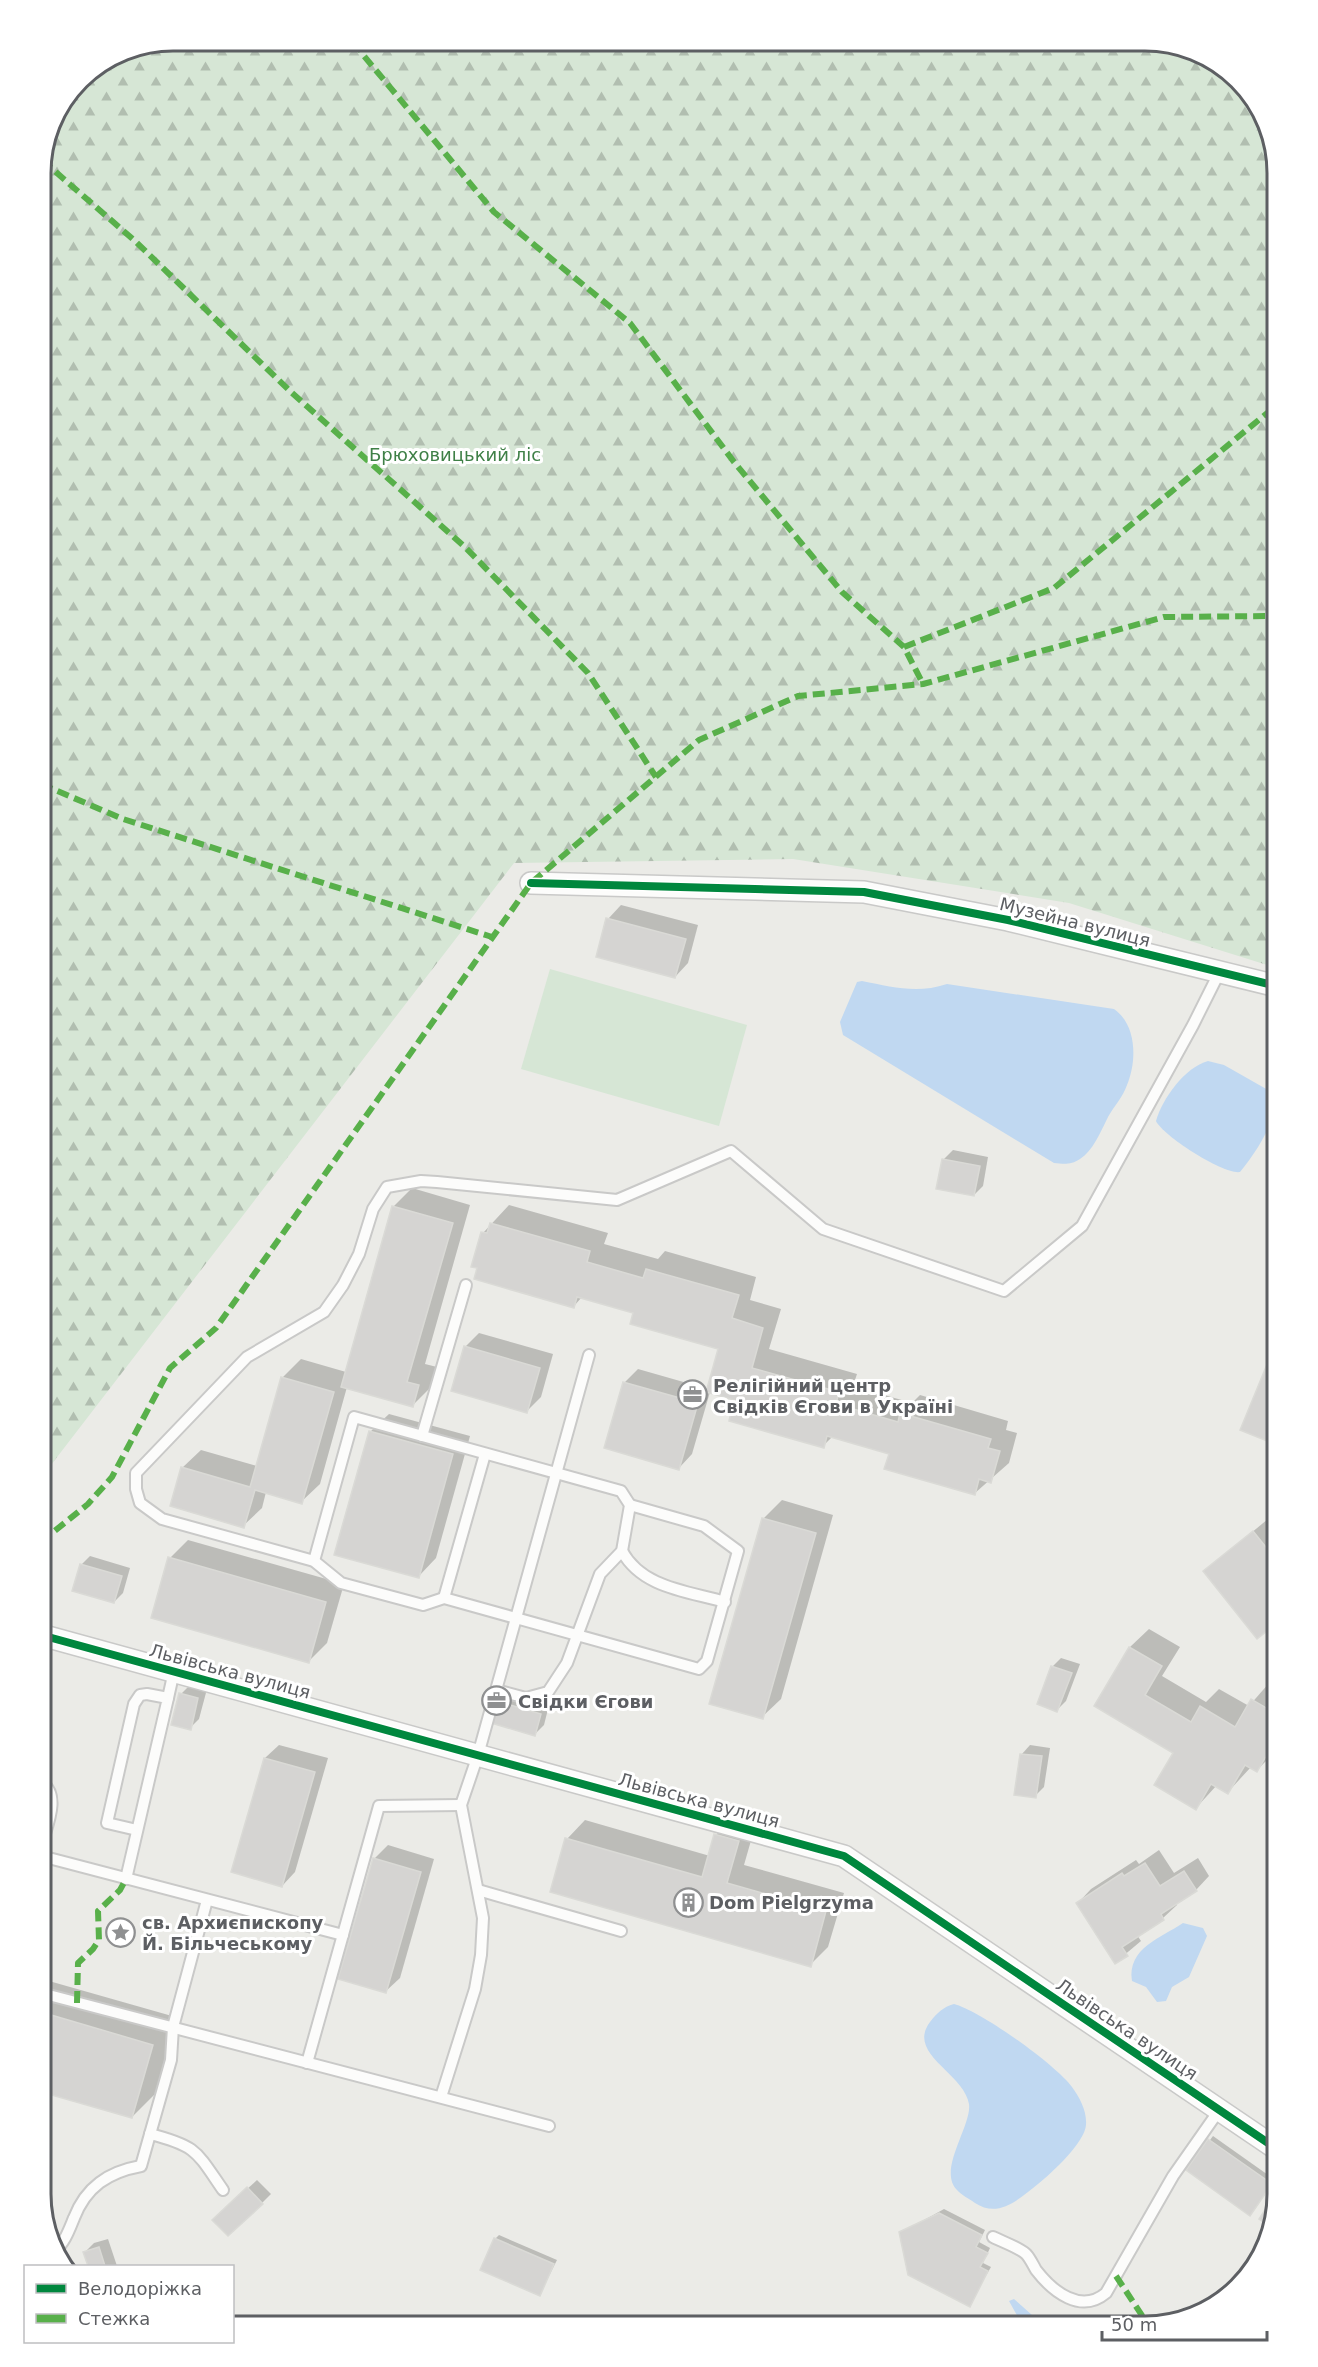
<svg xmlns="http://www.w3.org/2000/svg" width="1318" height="2367" font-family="'DejaVu Sans',sans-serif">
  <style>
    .forest { fill: url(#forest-firs) }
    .pitch { fill: #d6e6d5 }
    .water { fill: #c0d8f1 }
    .shadow { fill: #0003 }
    .building { fill: #d5d4d2; stroke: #dadad6; stroke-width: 1.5 }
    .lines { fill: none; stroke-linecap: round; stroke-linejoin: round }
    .lane-casing { stroke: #c9c9c8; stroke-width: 14 }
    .street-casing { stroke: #c9c9c8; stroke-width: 24 }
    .lane { stroke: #fcfcfb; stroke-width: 10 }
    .street { stroke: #fcfcfb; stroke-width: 21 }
    .quiet { stroke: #58b04a; stroke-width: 6; stroke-dasharray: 12 6; stroke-linecap: butt }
    .cycleway-casing { stroke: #fff; stroke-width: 11 }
    .cycleway { stroke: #00873e; stroke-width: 8 }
    .labels { text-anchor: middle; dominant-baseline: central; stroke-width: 6; stroke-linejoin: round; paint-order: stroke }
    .park-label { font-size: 18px; fill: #3f8047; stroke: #fff }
    .street-label { font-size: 18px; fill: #5d5f63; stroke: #fff }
    .poi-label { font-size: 18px; font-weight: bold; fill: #5d5f63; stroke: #fff; text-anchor: start }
    .rim { fill: none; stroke: #5d5f63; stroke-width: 3 }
  </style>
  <defs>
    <pattern id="forest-firs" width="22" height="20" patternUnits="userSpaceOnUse" patternTransform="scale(1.5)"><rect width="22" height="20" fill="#d6e6d5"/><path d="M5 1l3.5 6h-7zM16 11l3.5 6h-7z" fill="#b1beb0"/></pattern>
  </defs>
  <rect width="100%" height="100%" fill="#ebebe7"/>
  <path class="forest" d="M173 41H1154L1219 63 1267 122 1277 173V968L1069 903 793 859 514 863 41 1478V164L54 114 79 79 122 50Z"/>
  <path class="pitch" d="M550 969 747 1025 719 1126 521 1069Z"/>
  <g class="water">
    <path d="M862 981C892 987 917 994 947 984L1114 1009C1137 1025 1137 1061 1127 1085 1123 1097 1114 1106 1108 1117 1101 1131 1093 1151 1080 1159 1071 1165 1064 1164 1054 1163L843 1035 840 1022 857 982Z"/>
    <path d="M1208 1061 1224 1065 1277 1095C1276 1122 1257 1151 1240 1172 1224 1175 1163 1136 1156 1121 1162 1099 1185 1067 1208 1061Z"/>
    <path d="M1183 1923 1203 1928 1207 1936 1189 1977 1172 1987 1166 2001 1157 2002 1146 1987 1132 1981C1127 1948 1161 1938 1183 1923Z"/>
    <path d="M954 2004C981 2011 1056 2065 1072 2087 1080 2098 1087 2111 1086 2125 1085 2142 1052 2173 1038 2184 1020 2198 999 2219 975 2203 970 2199 961 2195 957 2190 937 2170 972 2126 969 2104 964 2073 906 2054 930 2022 937 2013 943 2007 954 2004Z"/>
    <path d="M1014 2299 1032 2315 1053 2326H1019L1020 2321 1009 2301Z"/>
  </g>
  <g class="shadow">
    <path d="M621 905 698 925 688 963 675 977 608 919Z"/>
    <path d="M953 1150 988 1157 983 1186 974 1195 938 1188 944 1159Z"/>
    <path d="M412 1188 470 1205 425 1364 437 1367 431 1387 413 1405 347 1387 320 1484 301 1502 266 1492 262 1508 243 1526 182 1468 201 1450 257 1466 283 1377 301 1359 346 1372 394 1206Z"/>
    <path d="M509 1205 608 1233 604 1244 658 1259 665 1251 756 1277 750 1300 781 1309 769 1349 857 1374 853 1386 912 1403 920 1395 1008 1421 1006 1430 1017 1433 1009 1463 975 1493 890 1453 833 1436 823 1446 736 1399 710 1392 692 1454 679 1468 624 1383 638 1369 708 1389 720 1348 635 1312 582 1297 574 1306 483 1233Z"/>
    <path d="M479 1333 553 1354 541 1397 527 1411 465 1347Z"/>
    <path d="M1277 1341V1444L1241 1429Z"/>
    <path d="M389 1414 470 1436 436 1558 418 1577 370 1432Z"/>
    <path d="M782 1500 833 1515 781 1699 762 1717 763 1519Z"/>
    <path d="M1268 1519 1277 1531V1621L1258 1636 1205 1571Z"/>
    <path d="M188 1540 344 1584 327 1643 308 1662 170 1558Z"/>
    <path d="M90 1556 130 1568 123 1593 114 1602 81 1565Z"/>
    <path d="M1149 1629 1180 1647 1162 1676 1206 1702 1219 1689 1249 1706 1270 1682 1277 1686V1747L1275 1752 1257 1770 1251 1767 1228 1792 1217 1785 1196 1808 1175 1752 1096 1705 1130 1647Z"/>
    <path d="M1061 1658 1080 1664 1066 1701 1057 1710 1052 1667Z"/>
    <path d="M190 1685 207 1689 199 1719 190 1728 181 1694Z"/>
    <path d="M507 1693 549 1705 544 1725 535 1734 498 1702Z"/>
    <path d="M279 1745 328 1758 295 1872 282 1886 265 1758Z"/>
    <path d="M1030 1745 1050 1748 1044 1787 1035 1796 1022 1754Z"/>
    <path d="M734 1816 756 1823 744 1865 844 1893 828 1947 810 1965 567 1839 585 1820 710 1856 716 1835Z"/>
    <path d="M388 1845 434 1859 400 1978 386 1991 374 1859Z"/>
    <path d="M1159 1850 1174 1873 1198 1858 1209 1876 1196 1890 1176 1903 1177 1905 1163 1918 1137 1935 1141 1941 1116 1962 1078 1903 1091 1889 1136 1860 1139 1864Z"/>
    <path d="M42 1979 179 2018 159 2090 132 2117 41 2091Z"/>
    <path d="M1213 2136 1275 2180 1254 2210 1188 2170Z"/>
    <path d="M257 2180 271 2194 262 2203 223 2211Z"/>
    <path d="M944 2209 985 2230 979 2242 990 2248 983 2263 991 2267 969 2305 901 2233Z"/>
    <path d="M499 2235 557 2260 540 2294 495 2239Z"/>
    <path d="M108 2239 117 2266H89L85 2252 94 2243Z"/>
  </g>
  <g class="building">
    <path d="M606 918 686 939 675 978 596 957Z"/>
    <path d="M942 1159 980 1166 974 1196 936 1189Z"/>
    <path d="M392 1206 453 1223 407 1382 419 1385 413 1407 341 1387Z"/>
    <path d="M490 1223 590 1251 587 1262 643 1278 646 1269 739 1295 732 1318 763 1328 752 1368 839 1392 836 1404 898 1422 900 1413 991 1439 988 1448 1000 1451 991 1483 979 1479 975 1495 884 1469 889 1454 827 1436 824 1448 729 1421 734 1400 706 1392 718 1349 630 1324 633 1313 577 1297 574 1308 474 1279 477 1268 471 1267 481 1232 487 1233Z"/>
    <path d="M1277 1340V1445L1240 1430Z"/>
    <path d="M464 1346 540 1368 527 1413 451 1391Z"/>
    <path d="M281 1377 334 1392 302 1504 255 1490 244 1528 170 1506 181 1467 250 1487Z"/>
    <path d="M623 1382 698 1403 679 1470 604 1448Z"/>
    <path d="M369 1431 453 1454 419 1578 334 1555Z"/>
    <path d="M762 1518 816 1533 763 1719 709 1704Z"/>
    <path d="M1253 1531 1277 1561V1623L1257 1639 1203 1571Z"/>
    <path d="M168 1557 326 1602 309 1663 151 1618Z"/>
    <path d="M80 1564 122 1576 114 1603 72 1591Z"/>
    <path d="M1129 1647 1162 1666 1145 1695 1191 1722 1200 1706 1235 1727 1251 1699 1275 1713 1270 1722 1277 1727V1737L1257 1772 1245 1765 1228 1794 1211 1784 1196 1810 1154 1785 1173 1753 1094 1706Z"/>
    <path d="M1051 1666 1072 1673 1057 1712 1037 1704Z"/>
    <path d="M179 1693 198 1698 191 1730 171 1725Z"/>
    <path d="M497 1701 541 1714 535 1736 491 1723Z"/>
    <path d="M1020 1754 1042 1756 1036 1798 1014 1795Z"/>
    <path d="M264 1758 315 1772 282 1887 231 1872Z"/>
    <path d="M714 1834 739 1841 727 1883 826 1911 811 1967 550 1892 565 1838 702 1877Z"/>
    <path d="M373 1858 421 1872 386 1993 338 1979Z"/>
    <path d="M1145 1863 1160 1886 1184 1871 1197 1891 1161 1914 1164 1920 1122 1947 1128 1956 1115 1964 1076 1903 1122 1873 1124 1876Z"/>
    <path d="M41 2012 153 2045 132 2118 41 2092Z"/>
    <path d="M1208 2139 1272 2184 1250 2216 1186 2170Z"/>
    <path d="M247 2187 263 2204 228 2236 212 2220Z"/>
    <path d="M1277 2191V2195L1268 2225 1259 2219Z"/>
    <path d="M939 2213 982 2235 976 2247 988 2253 980 2267 988 2271 970 2307 908 2275 899 2232Z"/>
    <path d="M494 2238 554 2264 540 2296 480 2270Z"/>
    <path d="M99 2247 105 2266H88L83 2252Z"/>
  </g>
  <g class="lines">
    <defs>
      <g id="lane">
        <path d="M422 1436 466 1285"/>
        <path d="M630 1505 704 1526 738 1551 707 1661 699 1669 444 1598 423 1605 341 1583 314 1561 162 1519 140 1503 136 1489V1473L247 1357 324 1312 343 1285 359 1254 373 1209 387 1187 421 1181 437 1182 617 1200 731 1151 823 1229 1004 1291 1082 1226 1193 1025 1219 973"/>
        <path d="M622 1551C642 1588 687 1591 725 1602"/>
        <path d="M314 1561 354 1417 621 1491 630 1505 622 1551 600 1574 567 1663 548 1692 526 1698 496 1690"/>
        <path d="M444 1598 485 1454"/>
        <path d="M168 1698 174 1671"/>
        <path d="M41 1847C46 1827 62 1795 41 1782"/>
        <path d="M41 1856 343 1935"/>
        <path d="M126 1879 168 1698 147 1694 140 1695 134 1704 107 1823 137 1830"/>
        <path d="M478 1890 621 1931"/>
        <path d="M41 1993 549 2126"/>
        <path d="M307 2063 379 1806 461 1805"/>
        <path d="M441 2097 475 1989 481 1955 483 1918 461 1805 478 1755 589 1355"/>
        <path d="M150 2134C197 2146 196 2151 223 2190"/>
        <path d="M993 2237C1003 2242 1018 2247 1026 2254 1030 2258 1033 2265 1036 2270 1053 2292 1081 2314 1106 2293L1173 2176 1220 2109"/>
        <path d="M55 2251C65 2242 69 2230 74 2218 86 2187 108 2172 141 2166L171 2060 173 2027 207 1900"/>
      </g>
      <g id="street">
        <path d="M531 883 864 892 1008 920 1277 986"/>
        <path d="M41 1635 844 1856 1277 2149"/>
      </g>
    </defs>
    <use href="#lane" class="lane-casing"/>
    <use href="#street" class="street-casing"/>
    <use href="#lane" class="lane"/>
    <use href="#street" class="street"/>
    <g class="quiet">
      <path d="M355 41 364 56 494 212 630 323 734 462 842 592 904 647 923 684"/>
      <path d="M42 160 135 241 292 393 465 547 588 673 656 777"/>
      <path d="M904 647 1054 588 1277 405"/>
      <path d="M41 784 123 819 492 937"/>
      <path d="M41 1542 88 1504 112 1477 170 1368 216 1328 531 883 699 740 798 696 923 684 1164 617 1277 616"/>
      <path d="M77 2003 78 1963 93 1949 99 1940 98 1911 120 1890 126 1879"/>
      <path d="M1116 2276 1149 2326"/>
    </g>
    <defs>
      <g id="cycleway">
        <path d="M531 883 864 892 1008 920 1277 986"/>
        <path d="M41 1635 844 1856 1277 2149"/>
      </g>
    </defs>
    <use href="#cycleway" class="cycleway-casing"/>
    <use href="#cycleway" class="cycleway"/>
  </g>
  <defs>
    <symbol id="office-ring" viewBox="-11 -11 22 22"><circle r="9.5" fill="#fff" stroke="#8f9091" stroke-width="1.5"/><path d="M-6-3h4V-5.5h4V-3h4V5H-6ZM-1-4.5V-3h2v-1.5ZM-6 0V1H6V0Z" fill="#8f9091"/></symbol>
    <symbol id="building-ring" viewBox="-11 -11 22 22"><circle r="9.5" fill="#fff" stroke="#8f9091" stroke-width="1.5"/><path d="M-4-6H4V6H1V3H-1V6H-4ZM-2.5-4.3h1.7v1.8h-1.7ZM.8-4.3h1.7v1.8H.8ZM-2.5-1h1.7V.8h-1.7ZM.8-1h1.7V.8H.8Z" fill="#8f9091"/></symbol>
    <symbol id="sight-ring" viewBox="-11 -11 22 22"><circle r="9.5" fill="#fff" stroke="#8f9091" stroke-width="1.5"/><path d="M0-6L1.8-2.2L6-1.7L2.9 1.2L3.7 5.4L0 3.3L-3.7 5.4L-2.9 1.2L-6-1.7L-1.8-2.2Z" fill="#8f9091"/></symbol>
  </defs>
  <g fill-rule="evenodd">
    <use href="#office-ring" x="676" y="1378" width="33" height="33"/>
    <use href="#office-ring" x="480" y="1684" width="33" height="33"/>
    <use href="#building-ring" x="672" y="1886" width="33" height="33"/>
    <use href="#sight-ring" x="104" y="1916" width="33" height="33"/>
  </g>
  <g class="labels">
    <g class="park-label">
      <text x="455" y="454">Брюховицький ліс</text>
    </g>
    <g class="street-label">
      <text transform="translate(1075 922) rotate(14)">Музейна вулиця</text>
      <text transform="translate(230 1671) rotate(15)">Львівська вулиця</text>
      <text transform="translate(699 1800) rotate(15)">Львівська вулиця</text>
      <text transform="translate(1127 2029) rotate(34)">Львівська вулиця</text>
    </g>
    <g class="poi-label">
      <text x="713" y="1385">Релігійний центр<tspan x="713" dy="21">Свідків Єгови в Україні</tspan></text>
      <text x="518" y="1701">Свідки Єгови</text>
      <text x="709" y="1902">Dom Pielgrzyma</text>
      <text x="142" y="1922">св. Архиєпископу<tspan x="142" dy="21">Й. Більчеському</tspan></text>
    </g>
  </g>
  <path d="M0 0H1318V2367H0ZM173 51H1145A122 122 0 0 1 1267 173V2194A122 122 0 0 1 1145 2316H173A122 122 0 0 1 51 2194V173A122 122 0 0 1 173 51Z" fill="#fff" fill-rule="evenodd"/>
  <path class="rim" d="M173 51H1145A122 122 0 0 1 1267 173V2194A122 122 0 0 1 1145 2316H173A122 122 0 0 1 51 2194V173A122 122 0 0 1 173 51Z"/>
  <rect x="24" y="2265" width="210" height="78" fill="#ffffff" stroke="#bebfc1" stroke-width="1.5"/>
  <rect x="36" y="2284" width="30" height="9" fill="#00873e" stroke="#bebfc1" stroke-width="1.5"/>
  <text x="78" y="2295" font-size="18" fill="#5d5f63">Велодоріжка</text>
  <rect x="36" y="2314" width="30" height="9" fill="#58b04a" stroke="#bebfc1" stroke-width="1.5"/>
  <text x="78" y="2325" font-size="18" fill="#5d5f63">Стежка</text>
  <path d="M1102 2331v9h165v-9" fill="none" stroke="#5d5f63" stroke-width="3"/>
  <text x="1111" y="2331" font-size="18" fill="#5d5f63" stroke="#ffffff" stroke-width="4.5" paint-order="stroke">50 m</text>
</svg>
